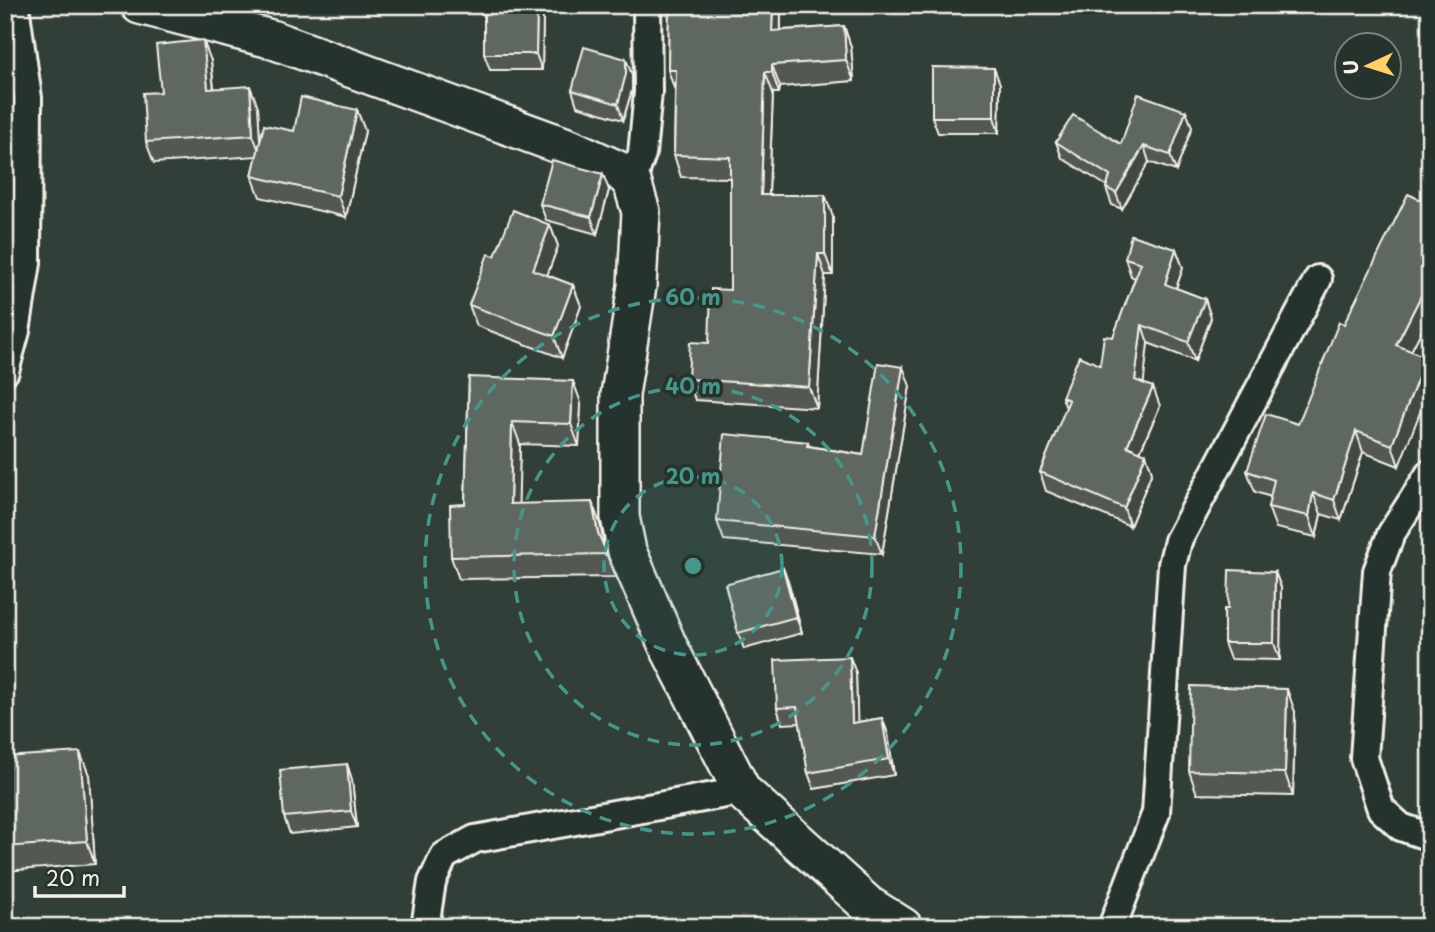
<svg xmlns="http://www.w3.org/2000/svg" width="1435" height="932" font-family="'Playpen Sans',sans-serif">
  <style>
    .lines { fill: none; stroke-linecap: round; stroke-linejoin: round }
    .street-casing { stroke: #f4f1e8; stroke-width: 32 }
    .secondary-casing { stroke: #f4f1e8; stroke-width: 42 }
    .street { stroke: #26332d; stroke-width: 26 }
    .secondary { stroke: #26332d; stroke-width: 37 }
    .wall { fill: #525953; stroke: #f4f1e8; stroke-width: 2 }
    .shaded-wall { fill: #424944; stroke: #f4f1e8; stroke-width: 2 }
    .building { fill: #5f6861; stroke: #f4f1e8; stroke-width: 2 }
    .ring { fill: none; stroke: #48958c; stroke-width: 3.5; stroke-dasharray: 12 9 }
    .centre { fill: #48958c; stroke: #26332d; stroke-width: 3.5 }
    .ring-label { font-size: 21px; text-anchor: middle; font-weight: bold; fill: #48958c; stroke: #26332d; stroke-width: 7; stroke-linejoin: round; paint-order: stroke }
  </style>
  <rect width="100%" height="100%" fill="#323e38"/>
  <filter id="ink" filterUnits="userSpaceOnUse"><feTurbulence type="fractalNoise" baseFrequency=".0143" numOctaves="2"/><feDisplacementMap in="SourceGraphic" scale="14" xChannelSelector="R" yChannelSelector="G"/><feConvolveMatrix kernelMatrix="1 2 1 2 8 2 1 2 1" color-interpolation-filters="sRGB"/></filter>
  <g filter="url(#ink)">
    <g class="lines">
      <defs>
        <g id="street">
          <path d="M632 182 642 154 648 92 647 5"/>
          <path d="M5 371 16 331 27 263 28 98 15 5"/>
          <path d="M1430 473 1391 534 1377 571 1364 758 1381 809 1401 827 1430 837"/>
          <path d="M425 927 432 882 444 856 475 839 742 791"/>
          <path d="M1112 927 1156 813 1172 565 1178 541 1318 279"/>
        </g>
        <path id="secondary" d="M140 5 271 39 572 149 620 171 632 182 641 212 637 286 620 395V517L627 551 668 646 742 791 868 905 903 927"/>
      </defs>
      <use href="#street" class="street-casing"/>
      <use href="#secondary" class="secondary-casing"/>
      <use href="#street" class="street"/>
      <use href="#secondary" class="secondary"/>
    </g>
    <g class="wall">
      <path d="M669 5H777L781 15V30L844 26 851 47 854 81 780 87 779 93H773L769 195H825L833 217V275H825L817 408 695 400 688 379 709 343 730 290V178L681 177 674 155 675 91 668 70Z"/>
      <path d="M543 17 542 70H490L484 54Z"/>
      <path d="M211 61 214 88 258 107 260 141 294 131 357 110 365 131 346 217 260 197 252 176 257 156 154 163 146 142 161 92Z"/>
      <path d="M632 75V90L623 120 577 106 572 90Z"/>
      <path d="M1000 84 999 133H938L932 117Z"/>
      <path d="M1186 111 1192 127 1176 171 1149 162 1122 209 1112 205 1106 188 1107 186 1062 158 1056 142 1121 144Z"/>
      <path d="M609 190 597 234 546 220 540 204Z"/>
      <path d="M550 225 558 246 547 275 573 285 581 306 562 358 477 326 469 305 495 256Z"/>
      <path d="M1176 249 1183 268 1176 288 1205 299 1211 318 1195 361 1148 343 1143 383 1160 406 1140 452 1152 472 1130 526 1046 491 1040 472 1066 408 1062 397 1100 365 1113 337 1135 278 1131 276 1125 258Z"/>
      <path d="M1430 314 1411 351 1399 466 1363 452 1341 520 1321 514 1316 537 1276 528 1268 507 1271 497 1255 492 1247 471 1298 424 1344 324Z"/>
      <path d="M469 377 581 403 579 446 520 444 518 503 600 524 605 550 615 577 459 579 451 557 465 504Z"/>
      <path d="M910 386 882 554 724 540 717 521 808 442 809 446 863 455Z"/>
      <path d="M783 568 789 584 802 633 744 649 738 633Z"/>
      <path d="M1275 572 1281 588 1280 660 1230 659 1224 643Z"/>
      <path d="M856 673 857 722 882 718 888 734 894 775 814 789 808 773 800 723 782 724 777 708Z"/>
      <path d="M1295 712 1293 796 1197 794 1189 771Z"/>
      <path d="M5 757 89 775 95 864 5 871Z"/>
      <path d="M347 764 352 780 357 827 290 834 284 817Z"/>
    </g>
    <g class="shaded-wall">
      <path d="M537 5H538L543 17 542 70 536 54Z"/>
      <path d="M773 5H777L781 15 780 52 772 31Z"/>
      <path d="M844 26 851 47 854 81 846 60Z"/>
      <path d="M203 40 211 61 216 110 208 89Z"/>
      <path d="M626 59 632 75V90L623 120 618 104Z"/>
      <path d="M772 65 780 87 779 93 772 72Z"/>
      <path d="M994 68 1000 84 999 133 994 117Z"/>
      <path d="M765 72 773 93 768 217 761 195Z"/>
      <path d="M250 86 258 107 261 156 253 135Z"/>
      <path d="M357 110 365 131 346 217 338 196Z"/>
      <path d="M1186 111 1192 127 1176 171 1170 155Z"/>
      <path d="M1144 146 1149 162 1122 209 1116 193Z"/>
      <path d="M603 174 609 190 597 234 591 217Z"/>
      <path d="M825 195 833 217V275L825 254Z"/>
      <path d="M550 225 558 246 541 292 533 270Z"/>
      <path d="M1176 249 1183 268 1171 302 1165 284Z"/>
      <path d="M818 254 825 275 817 408 809 387Z"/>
      <path d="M1430 278V314L1404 365 1396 345Z"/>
      <path d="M573 285 581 306 562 358 554 336Z"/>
      <path d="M1205 299 1211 318 1195 361 1188 342Z"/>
      <path d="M1142 325 1148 343 1142 398 1135 380Z"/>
      <path d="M1426 357 1430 366V387L1399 466 1392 445Z"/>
      <path d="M903 367 910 386 882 554 875 536Z"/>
      <path d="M573 381 581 403 579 446 571 424Z"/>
      <path d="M1153 387 1160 406 1134 465 1127 446Z"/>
      <path d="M512 422 520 444 518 526 510 504Z"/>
      <path d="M1356 431 1363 452 1341 520 1334 500Z"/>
      <path d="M1146 454 1152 472 1130 526 1124 508Z"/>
      <path d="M1313 493 1321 514 1316 537 1309 516Z"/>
      <path d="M592 502 600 524 606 556 598 533Z"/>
      <path d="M783 568 789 584 802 633 796 617Z"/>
      <path d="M1275 572 1281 588 1280 660 1274 643Z"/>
      <path d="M850 657 856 673 858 740 852 723Z"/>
      <path d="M1287 689 1295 712 1293 796 1285 773Z"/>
      <path d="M882 718 888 734 894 775 889 759Z"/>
      <path d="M80 752 89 775 95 864 87 841Z"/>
      <path d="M347 764 352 780 357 827 351 811Z"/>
    </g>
    <g class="building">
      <path d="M484 5H537L536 54H484Z"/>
      <path d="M669 5H773L772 31 844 26 846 60 772 65V72H765L761 195H825V254H818L809 387 688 379 690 342 709 343 711 289 730 290V157L674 155 676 70H668Z"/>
      <path d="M203 40 208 89 250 86 253 135 146 142 143 93 161 92 156 45Z"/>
      <path d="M584 47 626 59V74L618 104 572 90Z"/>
      <path d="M932 67 994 68V117H932Z"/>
      <path d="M1138 94 1186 111 1170 155 1144 146 1116 193 1106 188 1110 176 1056 142 1073 115 1121 144Z"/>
      <path d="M301 97 357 110 338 196 252 176 264 125 294 131Z"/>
      <path d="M552 160 603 174 591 217 540 204Z"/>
      <path d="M1408 194 1430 204V278L1396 345 1426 357 1392 445 1356 431 1334 500 1313 493 1309 516 1268 507 1274 480 1247 471 1266 414 1298 424 1339 322 1344 324Z"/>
      <path d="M513 210 550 225 533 270 573 285 554 336 469 305 488 254 495 256Z"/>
      <path d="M1131 235 1176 249 1165 284 1205 299 1188 342 1142 325 1135 380 1153 387 1127 446 1146 454 1124 508 1040 472 1069 400 1062 397 1079 356 1100 365 1104 336 1113 337 1141 263 1125 258Z"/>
      <path d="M878 363 903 367 875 536 717 521 724 434 808 442 807 446 863 455Z"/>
      <path d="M469 377 573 381 571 424 512 422 510 504 592 502 598 533 607 554 451 557 450 505 465 504Z"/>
      <path d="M783 568 796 617 738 633 725 584Z"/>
      <path d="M1229 570 1275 572 1274 643H1224V609H1228Z"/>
      <path d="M850 657 852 723 882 718 889 759 808 773 797 707 777 708 775 660Z"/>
      <path d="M1191 686 1287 689 1285 773 1189 771Z"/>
      <path d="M80 752 87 841 5 847V757Z"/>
      <path d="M347 764 351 811 284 817 280 770Z"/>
    </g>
  </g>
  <circle cx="693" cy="566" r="89" fill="#48958c" fill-opacity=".12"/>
  <g class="ring">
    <circle cx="693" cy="566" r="89"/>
    <circle cx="693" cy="566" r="179"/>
    <circle cx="693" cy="566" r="268"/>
  </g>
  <circle cx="693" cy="566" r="10" class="centre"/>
  <g class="ring-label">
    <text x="693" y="305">60 m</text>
    <text x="693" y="394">40 m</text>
    <text x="693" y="484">20 m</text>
  </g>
  <rect width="1435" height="932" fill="none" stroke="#26332d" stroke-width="28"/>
  <rect x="14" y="14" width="1407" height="904" fill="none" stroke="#f4f1e8" stroke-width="2.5" filter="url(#ink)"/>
  <g transform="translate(1368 66) rotate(266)"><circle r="33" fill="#26332d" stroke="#787f78" stroke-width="2"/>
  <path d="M0-5L12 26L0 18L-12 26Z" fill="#ffd166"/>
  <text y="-10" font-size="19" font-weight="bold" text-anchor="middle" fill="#f4f1e8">U</text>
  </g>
  <path d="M35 886v10h89v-10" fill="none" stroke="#f4f1e8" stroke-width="3.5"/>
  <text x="46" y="886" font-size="21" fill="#f4f1e8" stroke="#26332d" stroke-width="5" paint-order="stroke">20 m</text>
</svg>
